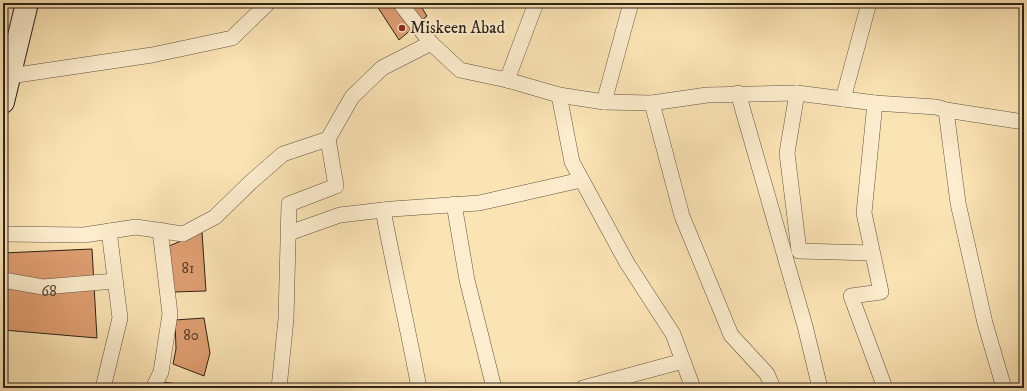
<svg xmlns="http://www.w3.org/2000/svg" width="1027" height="391" font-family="'IM FELL DW Pica',serif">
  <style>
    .building { fill: #df9e71; stroke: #2c2318 }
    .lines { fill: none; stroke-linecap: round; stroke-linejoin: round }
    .street-casing { stroke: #60533f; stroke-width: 16 }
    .secondary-casing { stroke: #2c2318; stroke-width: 24 }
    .street { stroke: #fcedce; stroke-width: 15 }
    .secondary { stroke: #fcedce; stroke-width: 22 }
    .poi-dot { fill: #8f2418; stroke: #fcedce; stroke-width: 1.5 }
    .labels { text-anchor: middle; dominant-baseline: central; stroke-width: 4; stroke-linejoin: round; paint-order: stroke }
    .number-label { font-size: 15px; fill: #59422e }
    .poi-label { font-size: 17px; fill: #2c2318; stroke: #fcedce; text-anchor: start }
  </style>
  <rect width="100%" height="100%" fill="#fbe4b4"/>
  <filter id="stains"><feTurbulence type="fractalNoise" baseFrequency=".005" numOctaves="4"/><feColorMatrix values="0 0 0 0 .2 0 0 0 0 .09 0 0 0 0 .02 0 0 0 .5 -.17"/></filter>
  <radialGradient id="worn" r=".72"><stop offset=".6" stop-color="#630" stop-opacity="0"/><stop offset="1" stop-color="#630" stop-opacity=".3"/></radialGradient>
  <g class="building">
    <path d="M387 3H419L427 16 399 40 377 6Z"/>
    <path d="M202 232 206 291 174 292 169 246Z"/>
    <path d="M92 249 97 338 3 330V253Z"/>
    <path d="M204 318 210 353 204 376 173 364 176 349 175 320Z"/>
    <path d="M162 382 195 386 194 388H160Z"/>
  </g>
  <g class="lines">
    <defs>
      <g id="street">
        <path d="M400 3 431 43 460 70 507 80 559 95 604 102 652 103 707 95 797 93 875 103 936 107 946 110 1024 122"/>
        <path d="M10 76 152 55 232 38 268 3"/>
        <path d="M507 80 536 3"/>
        <path d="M738 93 805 326 820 388"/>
        <path d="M797 93 787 153 799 251 872 253"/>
        <path d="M559 95 572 162 627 263 673 334 693 388"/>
        <path d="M843 99 869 3"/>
        <path d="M604 102 631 3"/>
        <path d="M652 103 682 216 731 335 767 374 773 388"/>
        <path d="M875 103 864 213 881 292 851 296 885 388"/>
        <path d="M946 110 958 203 985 323 1004 388"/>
        <path d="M454 204 467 280 494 388"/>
        <path d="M383 210C394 269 408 328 419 388"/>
        <path d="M289 233 340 215 392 209 479 203 581 180"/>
        <path d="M3 234 84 235 136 227 183 234 215 217 252 181 283 154 328 139 352 97 382 68 431 43"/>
        <path d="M3 280 43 287 115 281"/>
        <path d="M103 388 120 318 109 231"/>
        <path d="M153 388 161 372 170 314 160 230"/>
        <path d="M279 388 286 319 289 204 336 186 328 139"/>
        <path d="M583 388 683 361"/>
      </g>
      <path id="secondary" d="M3 102 27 3"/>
    </defs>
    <use href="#street" class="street-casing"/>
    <use href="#secondary" class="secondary-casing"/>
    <use href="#street" class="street"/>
    <use href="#secondary" class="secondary"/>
  </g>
  <circle class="poi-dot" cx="402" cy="28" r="4"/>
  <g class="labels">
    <g class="number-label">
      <text x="188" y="268">81</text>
      <text x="49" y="291">68</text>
      <text x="191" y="335">80</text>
    </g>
    <g class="poi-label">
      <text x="410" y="28">Miskeen Abad</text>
    </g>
  </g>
  <rect width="1027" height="391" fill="none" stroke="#fbe4b4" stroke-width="16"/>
  <rect x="4" y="4" width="1019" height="383" fill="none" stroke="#2c2318" stroke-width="2"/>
  <rect x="8" y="8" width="1011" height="375" fill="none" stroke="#2c2318"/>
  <rect width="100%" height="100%" filter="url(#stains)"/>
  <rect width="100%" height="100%" fill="url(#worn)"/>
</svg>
